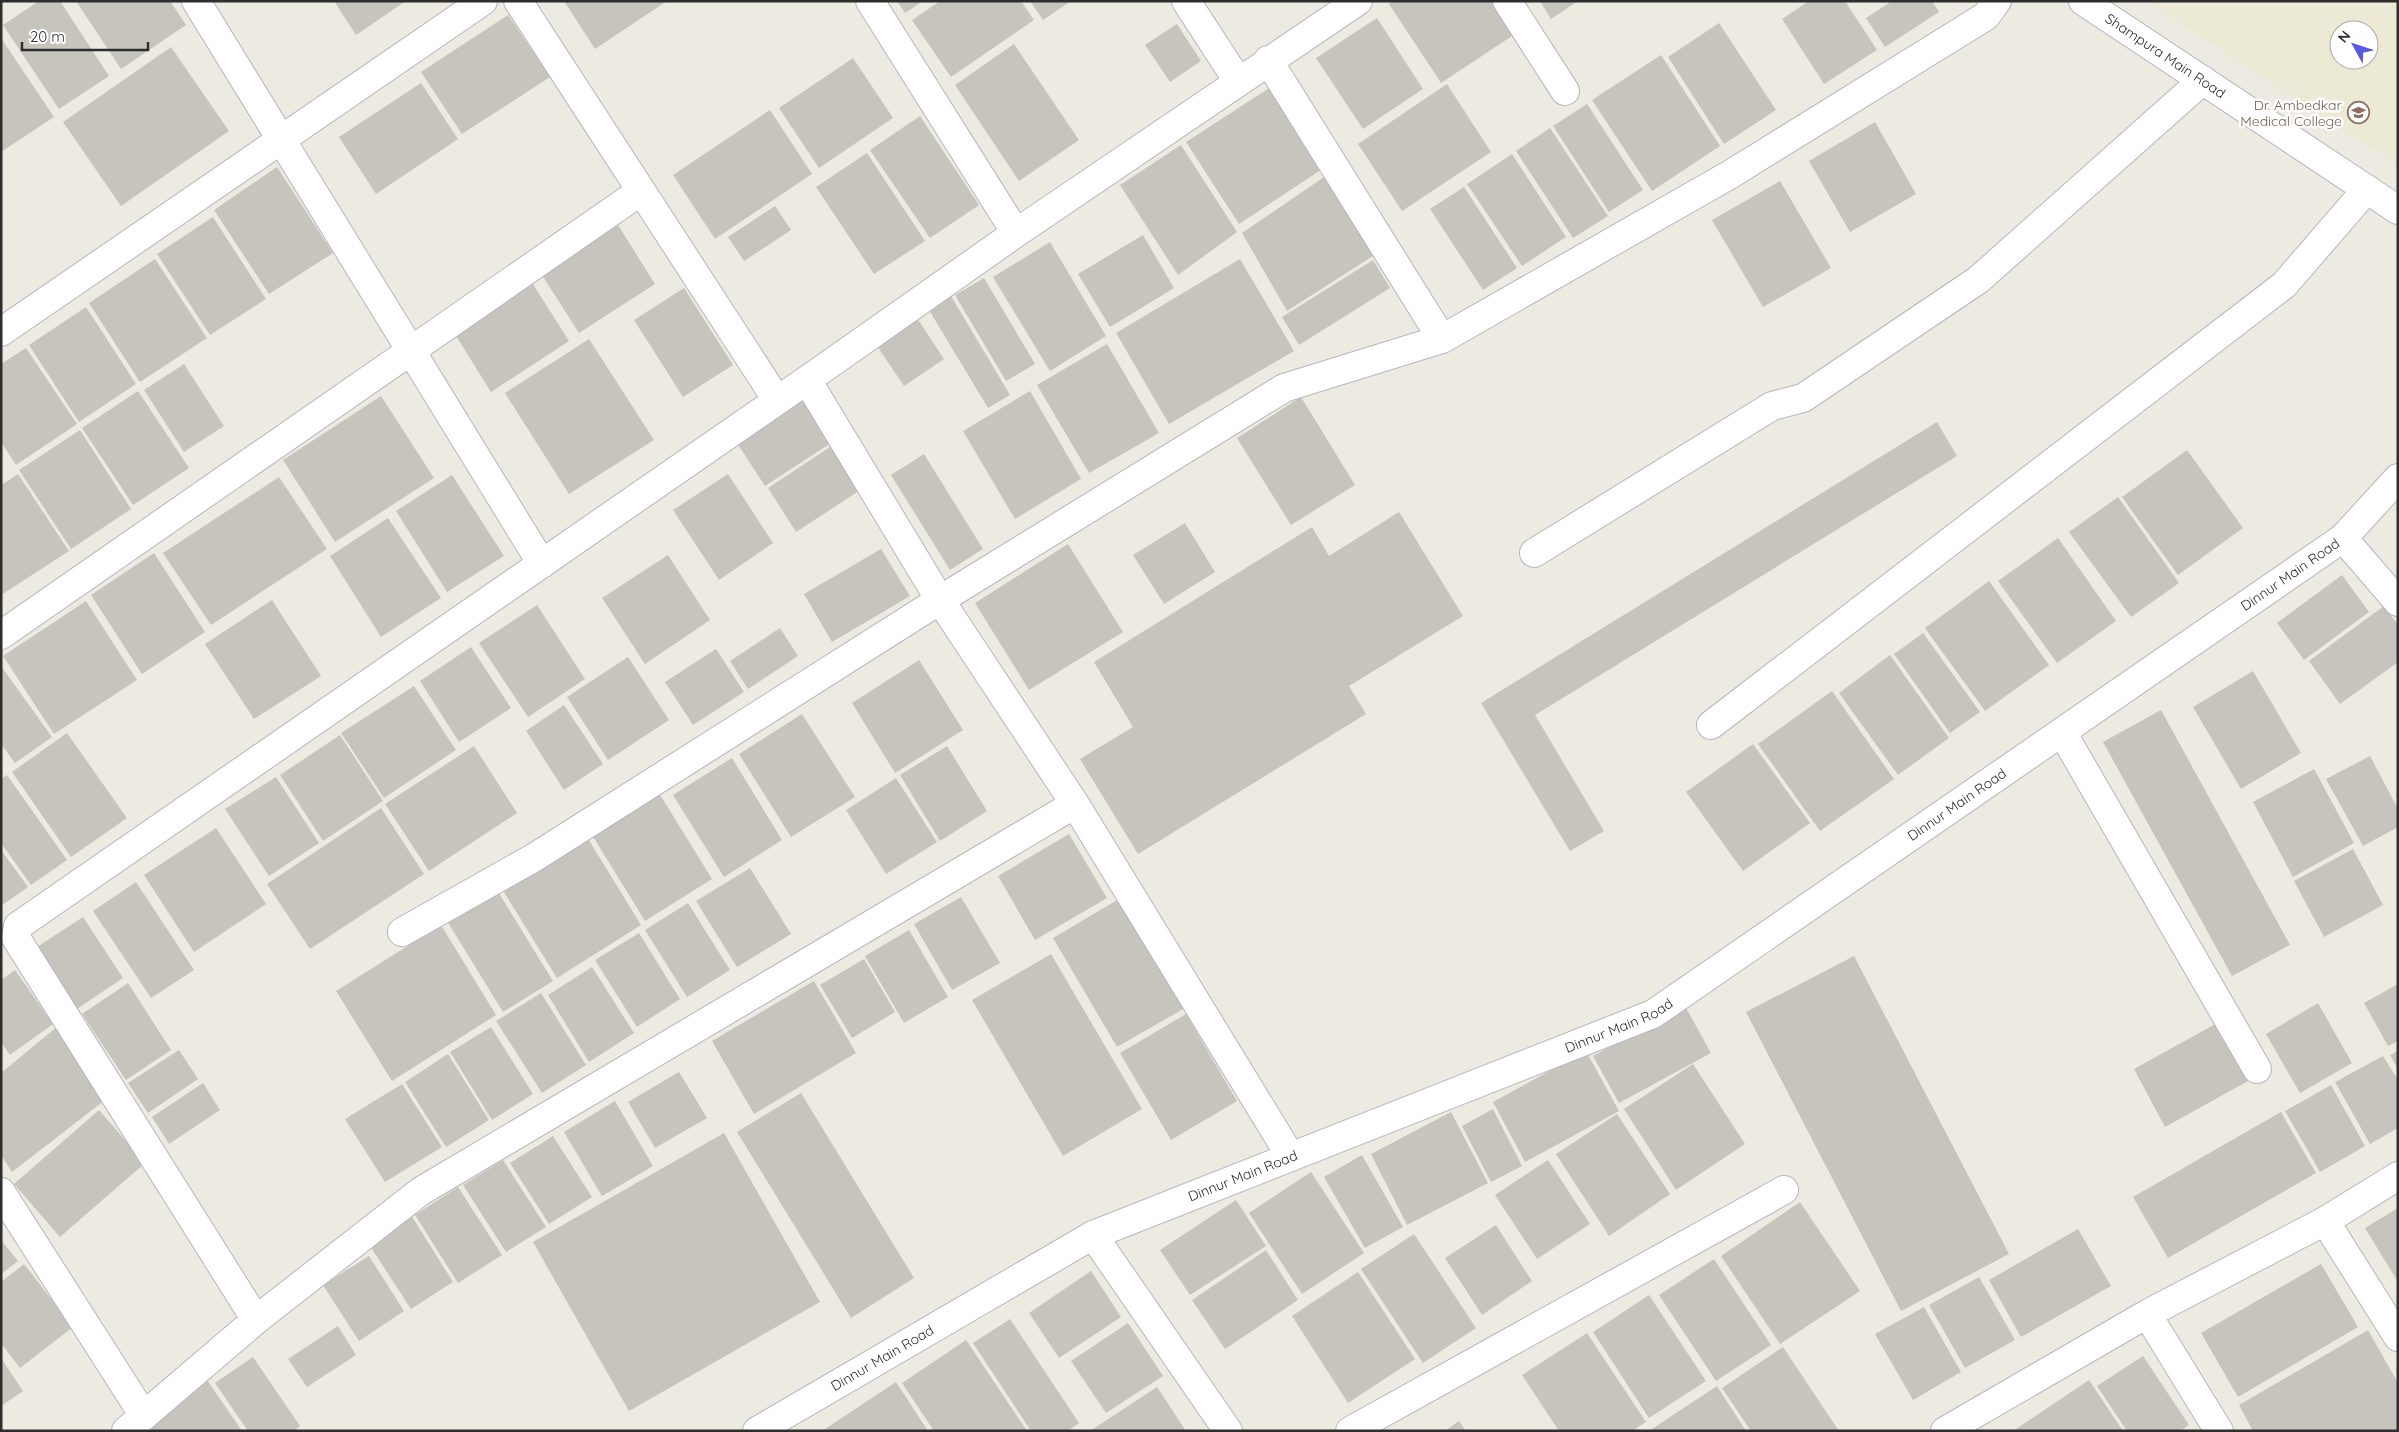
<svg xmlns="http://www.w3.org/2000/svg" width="2399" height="1432" viewBox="0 0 2399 1432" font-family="Quicksand,sans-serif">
<rect width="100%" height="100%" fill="#edeae2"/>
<path fill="#ece9d4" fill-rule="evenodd" d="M2147,1H2398V165ZM2339,30H2369V60H2339Z"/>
<path fill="#c6c4bd" d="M39,1H60L109,76L59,109L3,25Z
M76,1H170L186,25L121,69Z
M334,1H406L356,35Z
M564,1H667L595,49Z
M897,1H923L905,13Z
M940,1H1021L1034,20L951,77L912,20Z
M1030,1H1071L1043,20Z
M1393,1H1502L1521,30L1441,83L1389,4Z
M1540,1H1578L1551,19Z
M1809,1H1845L1877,50L1824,84L1782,19Z
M1892,1H1932L1939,12L1885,47L1866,18Z
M508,15L550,77L462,134L421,72Z
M1377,18L1423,89L1363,129L1316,58Z
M1719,23L1776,110L1724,144L1668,57Z
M1177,24L1201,61L1170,82L1145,45Z
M1,38L54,117L1,152Z
M1014,44L1079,140L1019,181L955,85Z
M171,47L229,131L121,206L63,122Z
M1661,55L1720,146L1652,191L1592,100Z
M853,58L893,118L819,168L779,108Z
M421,83L458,139L376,194L339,137Z
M1447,84L1491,152L1402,211L1358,144Z
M1274,85L1327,166L1239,224L1186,142Z
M1587,104L1643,190L1609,212L1553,126Z
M770,110L812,174L715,239L673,175Z
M920,116L979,205L930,238L870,150Z
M1875,122L1916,194L1850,232L1809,161Z
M1550,128L1608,216L1573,238L1516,151Z
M1181,145L1237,232L1178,275L1120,185Z
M867,153L925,241L874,274L816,187Z
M1512,154L1566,237L1522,266L1467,184Z
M277,167L333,253L269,294L214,210Z
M1327,175L1376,254L1287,311L1242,233Z
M1780,181L1831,268L1763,307L1712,220Z
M1464,187L1517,268L1483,290L1430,209Z
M775,206L791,230L744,261L728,237Z
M213,217L266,299L210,335L157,254Z
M618,225L655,284L579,333L542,275Z
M1143,235L1174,288L1110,327L1078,274Z
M1050,242L1106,336L1050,371L993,277Z
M155,259L207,338L140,382L89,303Z
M1240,259L1294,351L1169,424L1116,333Z
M1373,260L1390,288L1299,345L1282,317Z
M984,278L1035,364L1006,381L955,295Z
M531,281L569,341L491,392L453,331Z
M684,288L733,365L683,397L634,320Z
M951,296L1010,395L988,408L929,310Z
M86,307L136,384L79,422L29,345Z
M917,318L944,359L904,386L877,346Z
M589,339L654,440L569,494L505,393Z
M1107,344L1159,433L1089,473L1037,385Z
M26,348L77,424L16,465L1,442V364Z
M184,364L224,426L184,452L144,390Z
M138,391L189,468L133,505L82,428Z
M1030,391L1081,479L1015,519L963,431Z
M381,396L434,478L335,542L283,460Z
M1301,397L1355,485L1291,525L1237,438Z
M803,399L831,443L765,486L737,443Z
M1937,422L1957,456L1535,715L1604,831L1570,851L1481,703Z
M80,430L131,509L71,549L19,470Z
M836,443L865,487L796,532L768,488Z
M2187,450L2243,528L2178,575L2122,497Z
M924,454L983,549L950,570L891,475Z
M18,474L69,551L1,595V485Z
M728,474L773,543L719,580L673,510Z
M452,475L504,556L447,592L396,511Z
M279,477L327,549L211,625L163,553Z
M2118,497L2179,583L2131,617L2069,532Z
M1399,512L1463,616L1349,686L1366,714L1138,854L1080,759L1133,727L1094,662L1312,527L1329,556Z
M388,518L441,598L381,637L330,556Z
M1185,523L1215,572L1164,604L1133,555Z
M2058,538L2116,621L2057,663L1998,581Z
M1068,544L1123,632L1029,690L975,603Z
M881,549L910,596L832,642L804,594Z
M154,553L205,632L142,674L91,595Z
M668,555L710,620L645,664L602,598Z
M2342,575L2369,612L2304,660L2277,623Z
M1989,581L2049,665L1985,711L1925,628Z
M272,600L321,676L254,719L205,644Z
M86,601L137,680L54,734L3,656Z
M537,605L585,679L528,717L479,643Z
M2384,606L2398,625V662L2340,704L2309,661Z
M780,628L798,656L748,689L730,661Z
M1923,633L1980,712L1950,733L1894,654Z
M471,647L511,708L459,742L420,681Z
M716,649L744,692L693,725L665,682Z
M1890,655L1949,738L1898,775L1839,693Z
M628,657L669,720L608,760L567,697Z
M919,660L963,730L895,773L852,703Z
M1,666L52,737L15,763L1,744Z
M2253,671L2301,753L2241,789L2193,707Z
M414,686L456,750L384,798L341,733Z
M1832,691L1894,779L1820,831L1758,744Z
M564,705L603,764L564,790L526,731Z
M2161,710L2290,945L2232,976L2103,742Z
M802,714L855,797L791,837L739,754Z
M67,733L127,818L71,857L12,772Z
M340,735L383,801L323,841L280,775Z
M1753,744L1810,823L1743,871L1686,792Z
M474,746L517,813L429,871L385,804Z
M947,746L987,811L940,841L900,775Z
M2370,756L2398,809V827L2363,846L2326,779Z
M732,758L782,840L724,877L673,795Z
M2314,769L2354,843L2293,877L2253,802Z
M7,775L67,860L31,885L1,843V779Z
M276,777L319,843L269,876L225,809Z
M896,778L937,842L886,874L846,810Z
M659,793L712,879L645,921L592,835Z
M381,808L424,874L310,949L267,884Z
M216,828L266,904L194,952L144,875Z
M1069,834L1107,898L1035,940L998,876Z
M587,837L641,925L557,978L502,889Z
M2353,849L2383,905L2324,937L2294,881Z
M1,850L28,887L1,906Z
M750,868L791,934L737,967L696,901Z
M136,882L194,970L151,998L93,911Z
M497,890L553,981L503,1012L447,921Z
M961,897L1000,963L952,990L914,924Z
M1119,899L1183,1009L1117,1047L1053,938Z
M688,903L730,970L687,997L645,930Z
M83,917L123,978L77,1009L37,947Z
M441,925L496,1015L392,1081L336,991Z
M909,930L948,997L904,1023L865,956Z
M639,933L680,999L637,1027L595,960Z
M1051,954L1142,1109L1063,1156L972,1000Z
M1854,956L2009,1254L1901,1311L1746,1012Z
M864,959L895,1012L852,1038L820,985Z
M592,967L634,1033L589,1062L548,995Z
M15,970L53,1024L10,1055L1,1042V980Z
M814,981L856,1053L754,1114L712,1041Z
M128,983L171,1050L126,1080L82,1014Z
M2398,984V1041L2388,1046L2364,1003Z
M541,993L586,1065L542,1093L496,1021Z
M2318,1003L2352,1063L2300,1093L2266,1034Z
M1685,1006L1711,1053L1619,1103L1593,1056Z
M1186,1014L1237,1101L1171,1140L1120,1053Z
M2219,1022L2250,1080L2165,1127L2134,1069Z
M58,1026L105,1100L12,1172L1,1155V1073Z
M491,1027L533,1094L492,1120L450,1052Z
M179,1050L198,1079L148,1113L128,1083Z
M1586,1051L1619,1111L1525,1162L1493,1102Z
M2398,1051V1069L2390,1055Z
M448,1054L489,1120L446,1147L405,1082Z
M2383,1056L2398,1080V1128L2370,1144L2335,1082Z
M1693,1064L1745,1144L1676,1190L1624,1109Z
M679,1072L707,1118L655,1148L628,1102Z
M203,1083L220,1110L169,1144L152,1117Z
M402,1084L442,1147L385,1182L345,1119Z
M2331,1085L2365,1146L2320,1172L2285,1111Z
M801,1093L914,1278L851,1318L737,1132Z
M615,1101L653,1166L602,1196L564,1132Z
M1493,1109L1522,1166L1491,1182L1462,1126Z
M99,1110L145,1163L60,1237L14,1184Z
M1451,1112L1488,1183L1407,1225L1371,1154Z
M2281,1112L2316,1173L2168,1258L2133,1197Z
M1617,1114L1670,1194L1609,1236L1556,1154Z
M724,1133L820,1302L629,1411L533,1242Z
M553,1136L592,1197L549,1224L510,1163Z
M1362,1155L1403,1227L1365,1248L1324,1177Z
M503,1160L546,1227L506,1252L463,1185Z
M1548,1160L1590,1224L1537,1259L1495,1195Z
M1311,1172L1364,1253L1302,1294L1249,1213Z
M458,1187L502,1255L458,1283L415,1215Z
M1236,1200L1266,1246L1190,1295L1160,1250Z
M1800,1202L1860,1291L1780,1344L1721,1256Z
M2398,1208V1282L2365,1228Z
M411,1215L453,1282L411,1309L368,1243Z
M1496,1225L1532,1281L1482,1315L1445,1258Z
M2078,1229L2111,1286L2021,1337L1989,1280Z
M1414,1234L1476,1328L1423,1363L1361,1269Z
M1,1240L18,1261L1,1274Z
M1266,1250L1298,1300L1225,1349L1192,1300Z
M369,1256L404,1311L359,1341L323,1285Z
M1714,1259L1771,1345L1716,1381L1659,1295Z
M24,1264L73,1327L20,1368L1,1343V1282Z
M2321,1264L2358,1327L2238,1397L2201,1333Z
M1091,1271L1121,1317L1059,1358L1029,1313Z
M1358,1272L1415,1359L1348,1403L1292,1316Z
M1979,1277L2015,1340L1965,1368L1929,1305Z
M1649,1295L1706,1381L1649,1418L1593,1332Z
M1924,1307L1961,1372L1913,1400L1875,1334Z
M1010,1319L1079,1423L1068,1431H1031L973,1343Z
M1128,1323L1163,1376L1106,1413L1071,1361Z
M338,1326L356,1355L307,1387L288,1359Z
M2368,1330L2398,1383V1431H2253L2239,1405Z
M1587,1333L1646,1422L1632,1431H1559L1522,1375Z
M966,1340L1027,1431H934L902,1383Z
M1783,1347L1839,1431H1751L1722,1388Z
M2143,1356L2189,1425L2180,1431H2127L2097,1386Z
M253,1357L300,1426L294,1431H248L215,1383Z
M1,1358L23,1391L1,1406Z
M207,1380L242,1431H153L147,1422Z
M2089,1380L2123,1431H2013Z
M896,1382L928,1431H822Z
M1717,1386L1746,1431H1649Z
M1157,1387L1186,1431H1090Z
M1459,1421L1466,1431H1445Z"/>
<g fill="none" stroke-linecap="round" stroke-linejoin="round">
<defs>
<path id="minor" d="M196,1L542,564
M518,1L777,400
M870,1L1016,233
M1186,1L1238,81
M1507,1L1565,91
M1268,60L1442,339
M1,332L483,1
M807,380L940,600L1075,804L1291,1157
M2343,538L2398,602
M1534,553L1772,406L1803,398L1978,280L2203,80
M1,635L641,191
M1711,725L2284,285L2367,189
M2062,732L2257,1069
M402,932L535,857L940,600L1284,388L1442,339L1731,174L1986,16L1997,1
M1,1192L144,1416
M2325,1221L2398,1337
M1093,1235L1228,1431
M2147,1314L2219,1431
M256,1320L16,938L18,926L807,380L1016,233L1358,1
M126,1431L256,1320L421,1191L1075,804
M1350,1431L1784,1190
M1945,1431L2147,1314L2325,1221L2398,1176"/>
<g id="tertiary">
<path id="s1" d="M2083,1L2398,210"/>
<path id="s2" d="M757,1431L1093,1235L1653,1014L2343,538L2398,478"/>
</g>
</defs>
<use href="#minor" stroke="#b5b6c0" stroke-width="30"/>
<use href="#tertiary" stroke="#b5b6c0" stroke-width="30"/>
<use href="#minor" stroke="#fff" stroke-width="28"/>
<use href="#tertiary" stroke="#fff" stroke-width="28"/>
</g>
<defs>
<symbol id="university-ring" viewBox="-11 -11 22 22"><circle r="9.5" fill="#fff" stroke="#8d6e63" stroke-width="1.5"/><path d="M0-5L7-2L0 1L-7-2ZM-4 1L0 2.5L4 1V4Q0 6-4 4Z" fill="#8d6e63"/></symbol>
</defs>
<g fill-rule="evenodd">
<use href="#university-ring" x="2346" y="100" width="25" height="25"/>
</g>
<g text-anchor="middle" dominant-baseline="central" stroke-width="5" stroke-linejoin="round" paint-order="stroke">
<g font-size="14" fill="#2e2e2e" stroke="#fff">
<text stroke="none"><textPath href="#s1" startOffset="99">Shampura Main Road</textPath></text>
<text stroke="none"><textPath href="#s2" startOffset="1765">Dinnur Main Road</textPath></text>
<text stroke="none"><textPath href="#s2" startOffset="1360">Dinnur Main Road</textPath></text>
<text stroke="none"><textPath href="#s2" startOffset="955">Dinnur Main Road</textPath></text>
<text stroke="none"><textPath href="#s2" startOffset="550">Dinnur Main Road</textPath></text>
<text stroke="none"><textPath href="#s2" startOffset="145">Dinnur Main Road</textPath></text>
</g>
<g font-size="14" fill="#785e54" stroke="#fff" text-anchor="end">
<text x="2342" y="105">Dr. Ambedkar<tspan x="2342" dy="16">Medical College</tspan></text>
</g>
</g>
<rect width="2399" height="1432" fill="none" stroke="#2e2e2e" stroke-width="5"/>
<g transform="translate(2354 45) rotate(310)"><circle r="24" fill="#ffffff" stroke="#ababab"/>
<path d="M0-4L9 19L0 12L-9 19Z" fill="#5658e6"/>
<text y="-8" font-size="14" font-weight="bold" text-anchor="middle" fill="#2e2e2e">N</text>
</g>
<path d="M22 42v8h126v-8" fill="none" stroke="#2e2e2e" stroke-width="2.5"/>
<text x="30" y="42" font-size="15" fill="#2e2e2e" stroke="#ffffff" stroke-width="4" paint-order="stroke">20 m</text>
</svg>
